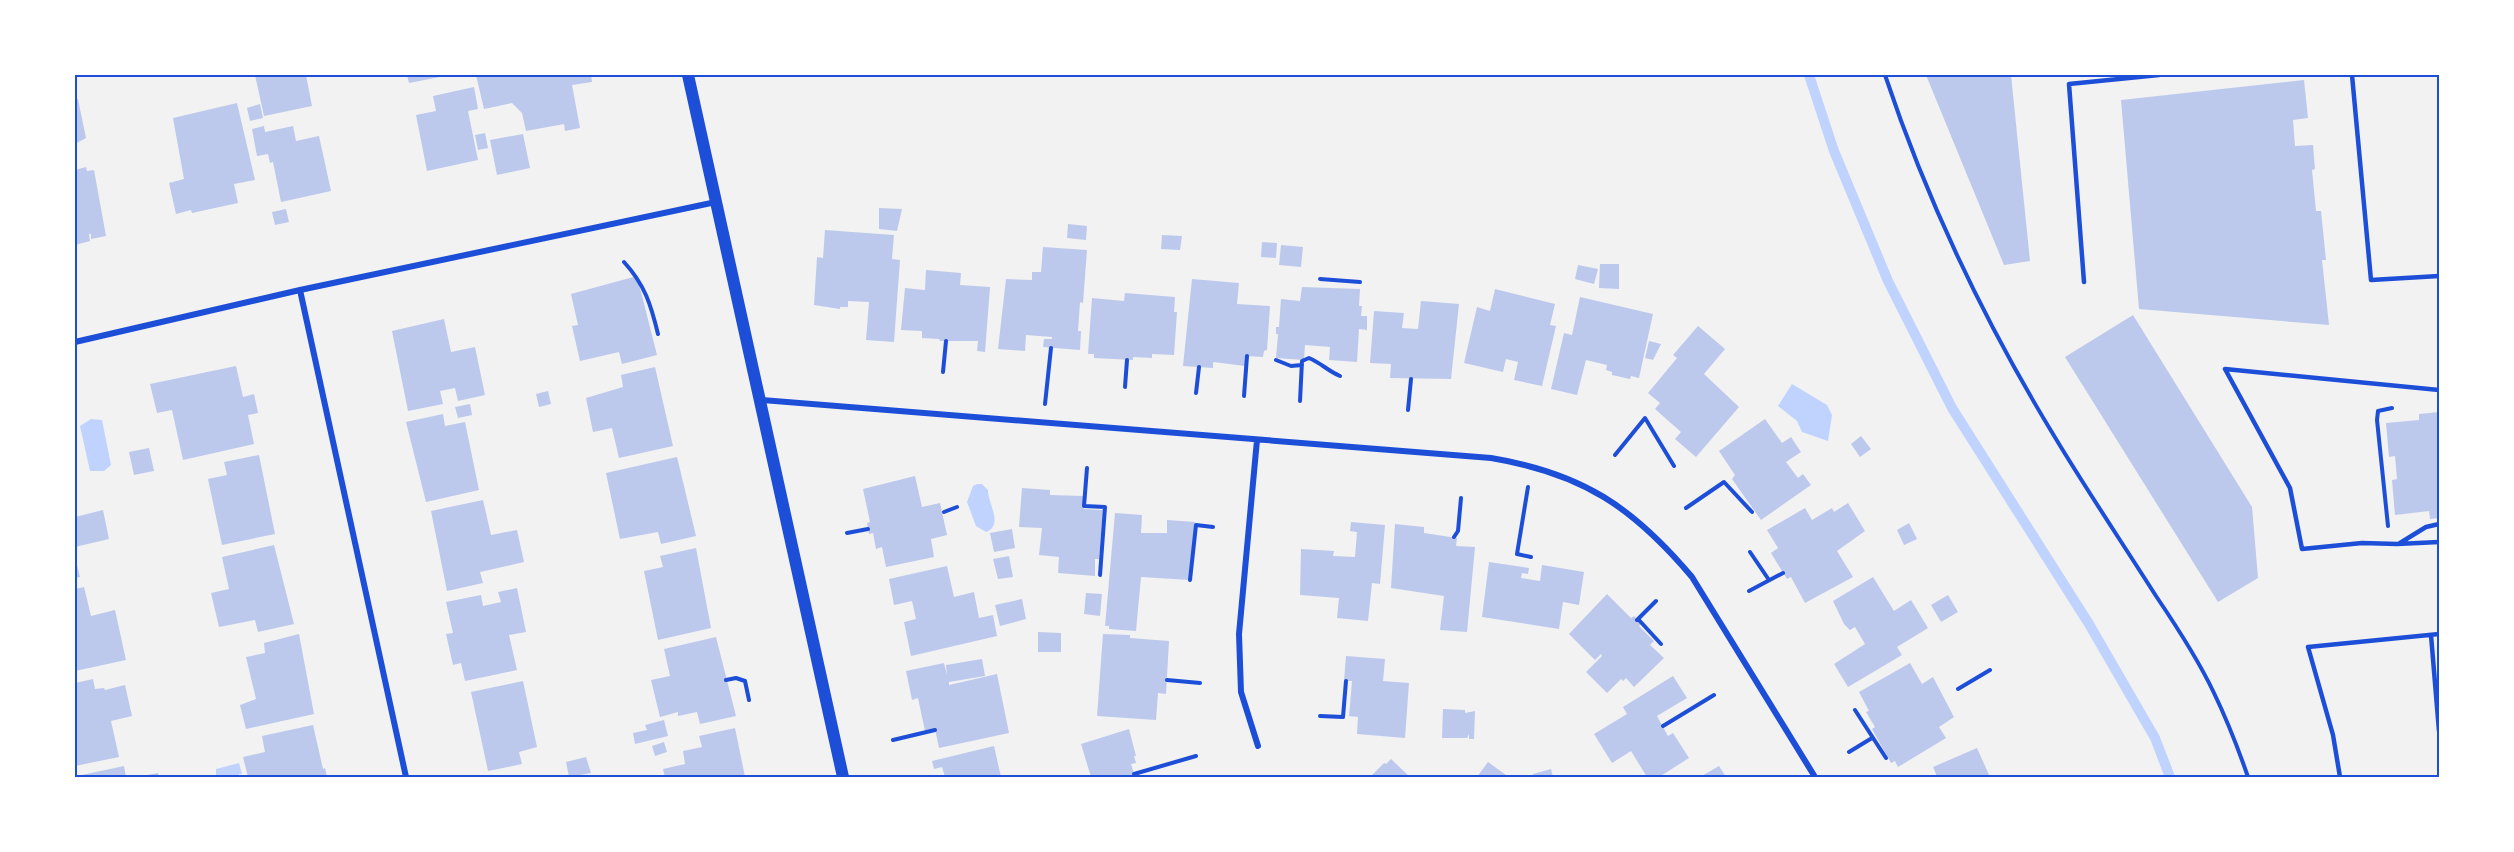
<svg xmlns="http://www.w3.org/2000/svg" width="2514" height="852" viewBox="0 0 2514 852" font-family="'Public Sans',sans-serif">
<rect width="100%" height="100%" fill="#f2f2f2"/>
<path fill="#bfd3fe" d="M1792,384L1827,405L1832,415L1828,441L1802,432L1797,421L1778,406Z
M91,419L102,420L111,465L104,471H90L80,426Z
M977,484H982L988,490C988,504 1004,525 986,532L976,526L967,502L973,486Z
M239,763L242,774H239V777H216V769Z"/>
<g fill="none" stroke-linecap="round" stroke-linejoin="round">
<path stroke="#bfd3fe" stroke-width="10" d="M1809,75L1834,151L1888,281L1952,408L2089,624L2155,738L2170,777"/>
</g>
<path fill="#bdc9ec" d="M255,75H306L312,106L264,116Z
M407,75H444L445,76L409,83Z
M476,75H591L592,82L572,85L580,128L565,131L564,124L526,131L522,113L512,103L484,109Z
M1926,75H2011L2030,261L2004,265Z
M2304,80L2308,118L2293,120L2295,146L2313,145L2315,169L2312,170L2316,211H2321L2326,260H2322L2329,325L2139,309L2121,100Z
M474,87L478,109L468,111L478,160L427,171L416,115L436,111L433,96Z
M78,99L86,138L75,144V100Z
M237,103L255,180L234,184L238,203L192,213L191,210L176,214L169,183L184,179L173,118Z
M260,104L263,118L250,121L247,108Z
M264,126L265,132L293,126L296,141L319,136L331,191L281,202L273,162L270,163L268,154L257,156L252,129Z
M485,133L488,148L478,150L475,135Z
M523,134L530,168L497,175L490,140Z
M86,167L87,171L94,170L106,236L91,239V234H89L90,241L75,245V170Z
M879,208L902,209L897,231L879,229Z
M286,209L289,222L275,225L272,212Z
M1068,224L1087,226L1086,240L1067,238Z
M825,230L894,235L892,259L900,260L894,342L866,340L869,302L848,301V307H840V309L814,305L817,257L823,258Z
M1162,235L1182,236L1180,250L1161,249Z
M1262,242L1277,243L1276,258L1261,257Z
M1281,245L1303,247L1301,267L1279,265Z
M1043,247L1087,250L1083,303L1080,302L1078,331H1081L1080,350L1043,347L1044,339H1052V337L1026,335L1025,351L998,349L1006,279L1032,280V272H1041Z
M1600,264H1619V289L1599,288Z
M1578,265L1598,269L1594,284L1575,279Z
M926,270L961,273L960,285L990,287L985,352L977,351L978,341H940L939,339L922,338V331L901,330L905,288L925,290Z
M637,276L657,355L622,364L619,352L580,361L572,326L578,325L571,294Z
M1192,279L1239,283L1237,304L1270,306L1267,350L1264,351L1263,357L1246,356L1245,366L1213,362V368L1183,366Z
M1302,287L1360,289L1359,306H1362L1361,316H1367V330L1359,329L1357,362L1329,360L1330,347L1305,345L1304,360L1276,358L1278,334H1276V327H1279L1281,299L1300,301Z
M1495,289L1555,304L1550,325L1556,326L1542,386L1514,380L1518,362L1506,359L1503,372L1464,363L1477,307L1490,311Z
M1125,293L1175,297L1174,312H1177L1174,355L1152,354V358L1133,357V360L1094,358V354H1088L1092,298L1124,301Z
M1580,297L1653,314L1639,378L1631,376L1630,379L1612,375V372L1606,370L1607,365L1586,360L1577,395L1551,389L1564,333L1572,335Z
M1421,301L1459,304L1451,379L1390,378L1391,364L1370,363L1374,311L1404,313L1402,328L1418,329Z
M2133,315L2252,507L2258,578L2218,602L2065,357Z
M444,319L451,352L475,347L485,395L458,401L455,388L440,391L443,404L408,411L392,331Z
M1698,326L1725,349L1704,374L1739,407L1696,457L1675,439L1681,432L1655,409L1660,403L1648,393L1677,358L1673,355Z
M1649,341L1661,344L1653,360L1645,358Z
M236,366L243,397L254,394L258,413L248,415L254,444L183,460L172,410L157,413L150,384Z
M655,367L673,446L619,458L612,428L593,432L586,398L623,387L621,375Z
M548,391L551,404L539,407L536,394Z
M470,404L472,415L458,418L455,407Z
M2439,412V518L2430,519L2429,511L2395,515L2392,480L2397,479L2395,456L2389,457L2386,423L2419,420V414Z
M443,414L445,426L465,422L479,490L426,502L406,422Z
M1765,419L1782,443L1791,437L1801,452L1786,462L1798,478L1803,474L1811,485L1761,520L1732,479L1735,475L1719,451Z
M1861,436L1871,449L1860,457L1851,444Z
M149,448L154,471L134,475L129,452Z
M259,455L275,534L222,545L208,479L227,475L224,462Z
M677,457L696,536L661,544L658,532L620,539L606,473Z
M915,476L922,507L940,503L947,535L931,539L934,557L886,567L882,547L876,549L873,533L869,534L867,523L870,522L863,489Z
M1022,488L1050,490V495L1084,496V509L1103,510L1099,559H1095V576L1058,573L1059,557L1039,555L1042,528L1019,527Z
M483,500L491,535L517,530L524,562L480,572L483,583L447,591L431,511Z
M1848,503L1865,531L1837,551L1853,577L1805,603L1791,577L1787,579L1771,553L1778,548L1767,530L1805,508L1812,520L1832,508L1834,512Z
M103,510L109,539L75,547V517Z
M1115,513L1142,515L1141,533H1167V520L1195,522L1190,580L1141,577L1136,631L1109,629V626H1105Z
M1351,522L1385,525L1380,584L1372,583L1368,621L1337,618L1339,598L1300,595L1301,549L1334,551L1333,556L1355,557L1357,532L1350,531Z
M1909,523L1917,539L1904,545L1897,530Z
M1395,524L1424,527V533L1457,538L1456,546L1475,547L1467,632L1440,630L1444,596L1391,588Z
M1012,529L1015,548L994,552L990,533Z
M274,545L294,624L258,632L255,620L219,627L211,593L229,589L222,557Z
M696,548L711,628L658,640L644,571L663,567L660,556Z
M1009,556L1013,577L998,579L993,559Z
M75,557L80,577L75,578Z
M1489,562L1529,568L1528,574L1522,573L1521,578L1540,581L1542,565L1584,572L1579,605L1563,602L1559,629L1482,617Z
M947,566L954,597L974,592L979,618L993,615L997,636L911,656L904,622L916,619L912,601L894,605L889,579Z
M1873,577L1894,611L1911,600L1928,628L1897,647L1902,655L1848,687L1834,664L1865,644L1855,627L1850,630L1844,624L1833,601Z
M84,587L91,616L115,610L126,660L75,671V589Z
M517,588L526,632L509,635L517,670L465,681L461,663L453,665L446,634L453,633L446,602L481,595L483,606L501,602L498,592Z
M1086,593L1102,594L1100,616L1084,614Z
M1607,594L1631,618L1634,616L1641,624L1639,626L1654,641L1650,645L1664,658L1634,687L1626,678L1623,681L1621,679L1607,693L1586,672L1602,656L1601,654L1595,660L1569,634Z
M1948,595L1958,612L1941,622L1931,605Z
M1022,599L1026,619L1000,626L995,605Z
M1038,632L1061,633V652H1038Z
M299,634L314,714L246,729L240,705L256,699L246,657L265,653L264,643Z
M1103,634L1130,635V638L1169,641L1166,694L1158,693L1156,720L1097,716Z
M716,637L736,716L700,724L697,712L678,716V712L660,717L651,680L670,676L664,649Z
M1346,656L1385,659L1383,681L1409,683L1405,738L1357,734L1358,717L1349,716L1352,681H1344Z
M982,659L985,676L949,682V685L997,674L1009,733L939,748L935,729L925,731L918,698L912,700L906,671L944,663L947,675L946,665Z
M1910,663L1922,684L1933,677L1954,717L1939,727L1946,738L1898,767L1895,761L1891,763L1872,729L1875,727L1866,712L1869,711L1859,692Z
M1673,676L1687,698L1657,716L1668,736L1673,733L1689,758L1659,777H1647L1631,751L1612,763L1594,734L1627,714L1623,707Z
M93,679L95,689L104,688L105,690L125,685L132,716L111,721L119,757L75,766V683Z
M523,681L537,747L519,752L522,764L488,771L471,692Z
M1443,709L1465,710V713L1475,711L1474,739H1469V734L1467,738H1442Z
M664,720L668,736L635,744L633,733L647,730L645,725Z
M313,725L323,769L325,768L327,777H248L243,757L265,752L262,736Z
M735,728L745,777H665L663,769L685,764L683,751L702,747L699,736Z
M1129,729L1136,756H1134L1136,763L1131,764L1135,777H1091L1081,744Z
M664,742L667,752L655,756L652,746Z
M994,746L1001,777H945L942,767L934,769L932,761Z
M1977,748L1990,777H1935L1936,774L1933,767Z
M586,757L591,773L569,777L566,762Z
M1391,759L1410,777H1370L1384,763L1386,764Z
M1488,762L1506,775L1505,777H1477Z
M124,766L126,777H77V776Z
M1719,766L1726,777H1700Z
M1551,769L1553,777H1534L1533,774Z
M158,773L159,777H143L142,776Z"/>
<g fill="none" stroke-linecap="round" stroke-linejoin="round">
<path stroke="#1d4ed8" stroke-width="4" d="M1885,75C1927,201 1987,326 2056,439C2088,492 2123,544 2156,596C2177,627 2198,659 2214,693C2227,720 2238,748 2248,777
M624,262C645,285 651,305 658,334
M1320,279L1360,282
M1276,360L1291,366L1302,365
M943,372L946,341
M1125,387L1127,360
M1196,393L1199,367
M1244,396L1247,356
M1300,401L1302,361L1309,358C1321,363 1328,371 1340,376
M1045,404L1051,348
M1408,410L1411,379
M1615,455L1645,418L1674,466
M1087,468L1084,506L1105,507L1100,575
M1528,487L1517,554L1531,557
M1686,508L1724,482L1752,512
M944,512L957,507
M2388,526L2377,420L2378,411L2392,408
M847,533L868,529
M1454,537L1458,531L1461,498
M1750,552L1769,580
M1190,580L1196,525L1213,527
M1749,591L1783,573
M1638,619L1661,644
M1637,620L1656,601
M726,680L736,678L745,681L749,700
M1167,680L1200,683
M1958,689L1990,670
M1855,710L1886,758
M1320,716L1343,717L1346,681
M1663,726L1714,695
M893,740L935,730
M1849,752L1872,738
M1134,774L1196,756"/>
<path stroke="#1d4ed8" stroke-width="4.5" d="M2352,75L2371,280L2439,276
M2084,282L2069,84L2159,75
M2225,369L2290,488L2302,549L2362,543L2397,544L2439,542
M2225,369L2439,390
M2400,543L2426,527L2439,524
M2431,635L2439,731
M2340,777L2333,735L2308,647L2439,634"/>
<path stroke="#1d4ed8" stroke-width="6" d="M300,290L406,777
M75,342L300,290L716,202
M761,400L1491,458C1582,473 1633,507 1692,577L1815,777
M1257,440L1239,634L1241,692L1258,746"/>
<path stroke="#1d4ed8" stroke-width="12" d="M688,75L843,777"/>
</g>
<rect width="2514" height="852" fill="none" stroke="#ffffff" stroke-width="153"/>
<rect x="76" y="76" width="2362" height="700" fill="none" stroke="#1d4ed8" stroke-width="2"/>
</svg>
